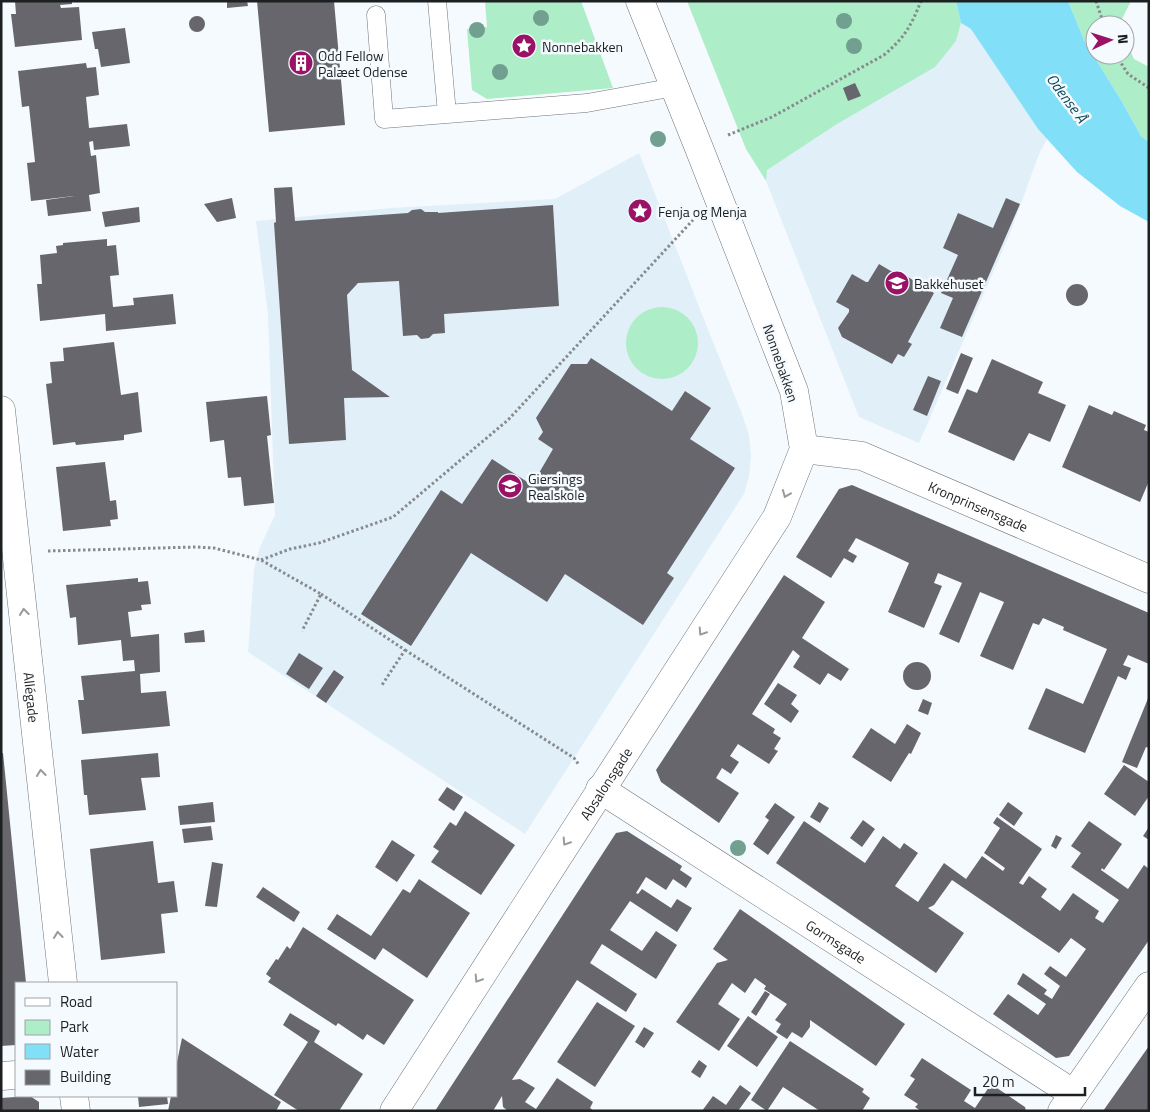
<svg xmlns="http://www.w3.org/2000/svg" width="1150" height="1112" viewBox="0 0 1150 1112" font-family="'Titillium Web',sans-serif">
<rect width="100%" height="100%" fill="#f5faff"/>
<path fill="#e1eff9" d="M961,23L971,29L1038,129L1047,139L1039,154L1011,231L919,443L859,417L766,181V170L837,124L956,41Z
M639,153L705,322L742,414L749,435L751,455L749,477L744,494L525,834L248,652L254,569L260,547L275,515L268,314L256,221L391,208L555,199Z"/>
<path fill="#adedc7" d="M485,1H581L613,88L487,99L472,90L467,29L487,27Z
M687,1H956L961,23L956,41L935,67L837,124L767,170L766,181L746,149Z
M1068,1H1131L1119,25H1095V55H1125V39L1134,59L1149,67V142L1141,136L1121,100L1085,42Z
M626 343a36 36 0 1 1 72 0a36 36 0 1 1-72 0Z"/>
<path fill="#81e0f8" d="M956,1H1068L1085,42L1121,100L1141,136L1149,142V222L1120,206L1077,172L1038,129L971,29L961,23Z"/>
<path fill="#68666d" d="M15,1H72V4L60,5L61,8L79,7L82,40L15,47L11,14H16Z
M227,1H247L248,6L227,8Z
M257,1H334L345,125L269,132Z
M189 24a8 8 0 1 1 16 0a8 8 0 1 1-16 0Z
M125,28L130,63L101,67L98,49H95L92,32Z
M86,63L87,68L96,67L99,95L86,97L89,128L127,124L130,146L94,150L93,141L89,142L91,156L96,155L100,193L89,195L91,211L48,216L46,200L74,196L31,201L27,163L35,162L29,106L22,107L18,71Z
M855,83L861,96L848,101L843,88Z
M292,187L295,221L408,213L412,210L421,209L425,212H438V213L553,205L559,306L444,314L445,333L433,334L429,338L421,339L417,335L403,336L399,281L358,283L347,295L352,370L390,397L344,398L346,440L289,444L274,223L276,222L274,188Z
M232,198L236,218L217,222L204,204Z
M1006,198L1020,204L962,337L940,328L953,298L941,293L958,255L943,248L958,213L993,228Z
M139,207L140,222L105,227L102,212Z
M107,239V246L116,245L119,275L110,276L113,307L134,305L133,298L173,294L176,324L106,331L105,314L40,321L37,284H42L40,255L57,253L56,246L63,245V243Z
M879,264L901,277L903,274L934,293L908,342L912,344L904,357L898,354L892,364L842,337L838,328L849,312V309L836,302L852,274L866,282H868Z
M1066 295a11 11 0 1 1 22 0a11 11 0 1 1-22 0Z
M114,342L121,395L138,392L142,432L124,435V440L76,445L75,442L53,445L46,384L52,383L50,362L64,361L63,348Z
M961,353L973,358L958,394L946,389Z
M591,358L672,411L685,391L711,408L690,439L735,468L667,573L674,578L643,625L565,574L547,602L471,553L411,646L361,614L441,490L462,504L492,459L532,485L553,449L538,439L543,432L536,418L571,364H587Z
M992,359L1043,382L1038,393L1066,405L1050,442L1029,433L1014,461L948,432L967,389L977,393Z
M928,376L941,381L927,416L913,410Z
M267,396L271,435L267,436L274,503L244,506L241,477L228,478L224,440L210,442L206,402Z
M1089,405L1112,415L1114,411L1146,425L1144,430L1149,432V481L1140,502L1062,467Z
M105,462L110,501L116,500L118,519L110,520L111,526L63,531L56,467Z
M852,485L1149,613V664L1128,655L1123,665L1131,668L1126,680L1118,676L1085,753L1028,729L1046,688L1083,704L1107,649L1063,630L1064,627L1043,618L1039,625L1033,623L1013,670L980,656L1004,602L980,592L959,643L939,634L962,583L938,573L934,583L942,586L924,628L888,612L909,563L856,538L848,551L857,556L853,563L844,558L831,578L796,557L839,489Z
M784,575L825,602L802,638L849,669L841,681L828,673L820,685L793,667L800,656L793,650L752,714L775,729L773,733L781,738L774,749L778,751L769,764L738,744L730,756L739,762L731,774L722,768L716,778L739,793L719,823L661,782L656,770Z
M138,578V582L148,581L151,604L141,605L142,610L128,612L131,637L159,634L160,672L140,674L141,693L166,691L170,726L82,734L78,700H84L81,676L135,671L134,660L123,661L121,640L78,645L76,617L70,618L66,585Z
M204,630L205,642L185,643L184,633Z
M299,653L323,668L309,689L286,674Z
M903 676a14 14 0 1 1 28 0a14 14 0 1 1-28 0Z
M334,670L344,677L326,703L316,696Z
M778,683L797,695L791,704L799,711L791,723L764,704Z
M1149,696V748L1146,747L1137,768L1122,762Z
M923,699L932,703L928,715L918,711Z
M907,724L921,733L911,754L909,753L891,782L852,757L871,728L895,744Z
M1,753H3L26,983H16V1045L1,1046Z
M158,753L160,777L141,778L146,810L89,815L87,795H84L81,760Z
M1124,765L1149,782V796L1135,816L1104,794Z
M447,787L463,797L454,811L438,800Z
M213,802L215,822L180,825L178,806Z
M819,802L829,808L820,823L810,817Z
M1008,802L1023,813L1014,826L999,815Z
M775,803L795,817L768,855L753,844L769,820L765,817Z
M465,811L515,845L481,895L431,862L439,851L433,847L450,822L456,826Z
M997,817L1042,849L1019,883L1023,885L1029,876L1047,889L1041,897L1060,911L1073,893L1099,911L1095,918L1103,923L1119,900L1071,867L1081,853L1071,846L1089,821L1122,844L1104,870L1102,868L1101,870L1128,889L1144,865L1149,869V940L1069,1056L1056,1058L993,1014L1008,994L1038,1015L1046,1004L1017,984L1023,973L1047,990L1044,994L1052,999L1060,986L1044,974L1050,966L1066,977L1086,949L1071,938L1059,953L952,880L934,905L928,908L964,933L936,973L776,863L804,821L865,863L883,836L900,849L904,843L918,853L895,886L918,902L944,863L966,879L982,856L1003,871L1005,868L984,853L1000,828L993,823Z
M863,820L875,829L862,847L850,838Z
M211,826L213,840L184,843L182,829Z
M1149,827V840L1143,836Z
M627,831L682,866L680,870L692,878L686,888L673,879L666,890L646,877L636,893L638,894L642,889L671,908L677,899L692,908L677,932L630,901L610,930L642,951L656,931L677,945L656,979L602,944L590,963L637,994L626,1012L577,980L512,1080L520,1079L535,1088L525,1102L536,1109L557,1078L593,1102L590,1108L594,1111H508L503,1107L502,1096L493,1111H435L616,833Z
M1056,835L1062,838L1056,849L1051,846Z
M392,840L415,855L397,882L375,867Z
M153,841L158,883L174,881L178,912L161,914L165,953L101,960L90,849Z
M212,862L223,864L217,907L205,906Z
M419,879L470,913L427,978L383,948L375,960L327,929L337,914L371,936L403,889L410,893Z
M263,887L300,912L294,922L256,897Z
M740,909L905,1024L876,1066L810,1020V1027L802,1038L792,1032L787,1039L776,1032L781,1024L775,1020L787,1004L764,989L766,986L755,978L745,993L732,983L718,1004L740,1019L719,1051L676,1022L717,963L728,960L713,949Z
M303,927L414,1000L384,1045L367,1034L363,1040L338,1023L336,1026L268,982L271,978L266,974L276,959L278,960L287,946L290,949Z
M765,991L770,994L756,1016L751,1012Z
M597,1002L635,1026L595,1087L557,1062Z
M290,1013L320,1031L314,1042L363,1074L339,1111H299L274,1095L308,1042L283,1025Z
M748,1016L778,1037L757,1067L727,1046Z
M644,1027L654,1033L644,1048L635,1042Z
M182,1038L281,1102L276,1111H168L171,1096H176V1067Z
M790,1041L864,1089L862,1092L870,1098L862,1111H820L783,1087L767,1111L751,1100Z
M1149,1046V1111H1103Z
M922,1058L971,1090L964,1101L975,1108L991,1084L1025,1107L1026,1111H921L915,1107L918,1104L904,1095L915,1079L910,1076Z
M699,1060L707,1066L700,1078L691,1072Z
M740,1085L751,1093L738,1111H702L713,1096L726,1105Z
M30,1096L39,1102V1111H1V1098Z
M138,1096H167L168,1104L139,1107Z"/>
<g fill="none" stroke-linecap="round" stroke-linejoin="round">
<defs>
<path id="service" d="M437,1L447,114L587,103L675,87
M376,15L384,119L447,114"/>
<g id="minor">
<path id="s1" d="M804,449L862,456L1149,579"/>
<path id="s2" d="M600,789L1074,1094"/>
<path d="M1,1076L16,1075"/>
<path d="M1062,1111L1149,986"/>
</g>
<g id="secondary">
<path id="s3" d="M1,410L63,983"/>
<path d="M74,1096L76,1111"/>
<path id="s4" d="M394,1111L777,517L804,449L794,391L699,148L640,1"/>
</g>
</defs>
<use href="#service" stroke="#6e7479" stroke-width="19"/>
<use href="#minor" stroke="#6e7479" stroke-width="29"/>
<use href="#secondary" stroke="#6e7479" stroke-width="29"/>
<path stroke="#878b8e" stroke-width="3" stroke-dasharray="2.5 2.5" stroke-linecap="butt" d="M1096,1L1104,25
M1116,55L1128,74L1149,88
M728,135L772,117L884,55C905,37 911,26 921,1
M48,551L196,547L214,548L261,560L321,594L302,631
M261,560L290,549L319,543L393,517L508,420L693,220
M321,594L405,650L382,685
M405,650L574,758L579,765"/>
<use href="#service" stroke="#fff" stroke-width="18"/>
<use href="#minor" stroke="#fff" stroke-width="28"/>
<use href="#secondary" stroke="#fff" stroke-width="28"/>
</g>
<g fill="#72a090">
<circle cx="541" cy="18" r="8"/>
<circle cx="844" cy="21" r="8"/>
<circle cx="477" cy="30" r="8"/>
<circle cx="854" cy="46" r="8"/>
<circle cx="500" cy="72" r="8"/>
<circle cx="658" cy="139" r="8"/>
<circle cx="738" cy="848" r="8"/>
</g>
<defs><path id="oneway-chevron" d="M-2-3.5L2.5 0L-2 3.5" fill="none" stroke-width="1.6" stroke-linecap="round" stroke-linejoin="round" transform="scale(1.25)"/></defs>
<g stroke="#999b9b">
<use href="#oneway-chevron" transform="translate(786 494) rotate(112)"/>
<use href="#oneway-chevron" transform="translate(24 612) rotate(-96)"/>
<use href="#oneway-chevron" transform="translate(702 632) rotate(123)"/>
<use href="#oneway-chevron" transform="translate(41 773) rotate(-96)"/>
<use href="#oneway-chevron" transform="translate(566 842) rotate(123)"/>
<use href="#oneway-chevron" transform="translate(58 935) rotate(-96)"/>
<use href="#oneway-chevron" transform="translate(478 979) rotate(123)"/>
</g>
<defs>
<symbol id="sight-disc" viewBox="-11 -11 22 22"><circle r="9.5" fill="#991266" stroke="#f5faff"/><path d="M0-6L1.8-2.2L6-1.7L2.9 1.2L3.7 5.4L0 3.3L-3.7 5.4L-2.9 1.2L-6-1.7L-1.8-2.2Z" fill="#fff"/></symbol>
<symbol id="building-disc" viewBox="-11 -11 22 22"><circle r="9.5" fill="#991266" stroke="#f5faff"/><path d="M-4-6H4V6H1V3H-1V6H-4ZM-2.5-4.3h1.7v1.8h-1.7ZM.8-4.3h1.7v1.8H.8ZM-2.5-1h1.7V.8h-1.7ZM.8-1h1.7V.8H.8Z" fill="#fff"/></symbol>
<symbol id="school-disc" viewBox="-11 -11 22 22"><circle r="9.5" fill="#991266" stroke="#f5faff"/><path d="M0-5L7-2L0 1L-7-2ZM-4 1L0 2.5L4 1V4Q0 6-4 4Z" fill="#fff"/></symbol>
</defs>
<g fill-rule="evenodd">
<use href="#sight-disc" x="510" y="32" width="28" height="28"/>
<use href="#building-disc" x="287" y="49" width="28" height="28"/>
<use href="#sight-disc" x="626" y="197" width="28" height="28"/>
<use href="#school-disc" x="883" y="269" width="28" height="28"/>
<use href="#school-disc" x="496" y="472" width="28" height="28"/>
</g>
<g text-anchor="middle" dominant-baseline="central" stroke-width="5" stroke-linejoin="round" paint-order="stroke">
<g font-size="14" fill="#1d2021" stroke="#f5faff" text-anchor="start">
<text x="542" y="46">Nonnebakken</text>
<text x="318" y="55">Odd Fellow<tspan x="318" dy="16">Palæet Odense</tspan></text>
<text x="658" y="211">Fenja og Menja</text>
<text x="914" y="283">Bakkehuset</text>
<text x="528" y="478">Giersings<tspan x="528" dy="16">Realskole</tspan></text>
</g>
<g font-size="14" fill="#1d2021" stroke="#f5faff">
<text transform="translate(781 363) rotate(71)">Nonnebakken</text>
<text stroke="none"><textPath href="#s1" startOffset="185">Kronprinsensgade</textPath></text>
<text stroke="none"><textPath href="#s3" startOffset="289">Allégade</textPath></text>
<text stroke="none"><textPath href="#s4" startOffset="390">Absalonsgade</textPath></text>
<text stroke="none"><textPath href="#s2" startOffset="281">Gormsgade</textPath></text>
</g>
<g font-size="15" font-style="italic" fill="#0d4854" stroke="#f5faff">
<text transform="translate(1067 98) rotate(53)">Odense Å</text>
</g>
</g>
<rect width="1150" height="1112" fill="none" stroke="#1d2021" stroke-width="5"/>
<rect x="15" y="982" width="162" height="115" fill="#f5faff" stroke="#9fa3a6"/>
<rect x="25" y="998" width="25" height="8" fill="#ffffff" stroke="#9fa3a6"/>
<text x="60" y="1007" font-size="15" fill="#1d2021">Road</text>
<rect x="25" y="1020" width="25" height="15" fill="#adedc7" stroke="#9fa3a6"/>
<text x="60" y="1032" font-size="15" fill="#1d2021">Park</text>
<rect x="25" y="1044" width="25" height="15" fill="#81e0f8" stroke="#9fa3a6"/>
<text x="60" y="1057" font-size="15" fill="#1d2021">Water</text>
<rect x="25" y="1070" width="25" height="15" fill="#68666d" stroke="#9fa3a6"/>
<text x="60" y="1082" font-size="15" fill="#1d2021">Building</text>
<g transform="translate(1110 40) rotate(86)"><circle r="24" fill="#f5faff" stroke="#9fa3a6"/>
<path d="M0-4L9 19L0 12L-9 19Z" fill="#991266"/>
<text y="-8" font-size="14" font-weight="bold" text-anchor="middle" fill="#1d2021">N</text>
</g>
<path d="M975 1087v8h110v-8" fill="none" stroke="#1d2021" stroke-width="2.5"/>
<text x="982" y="1087" font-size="15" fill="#1d2021" stroke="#f5faff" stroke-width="4" paint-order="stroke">20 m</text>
</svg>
